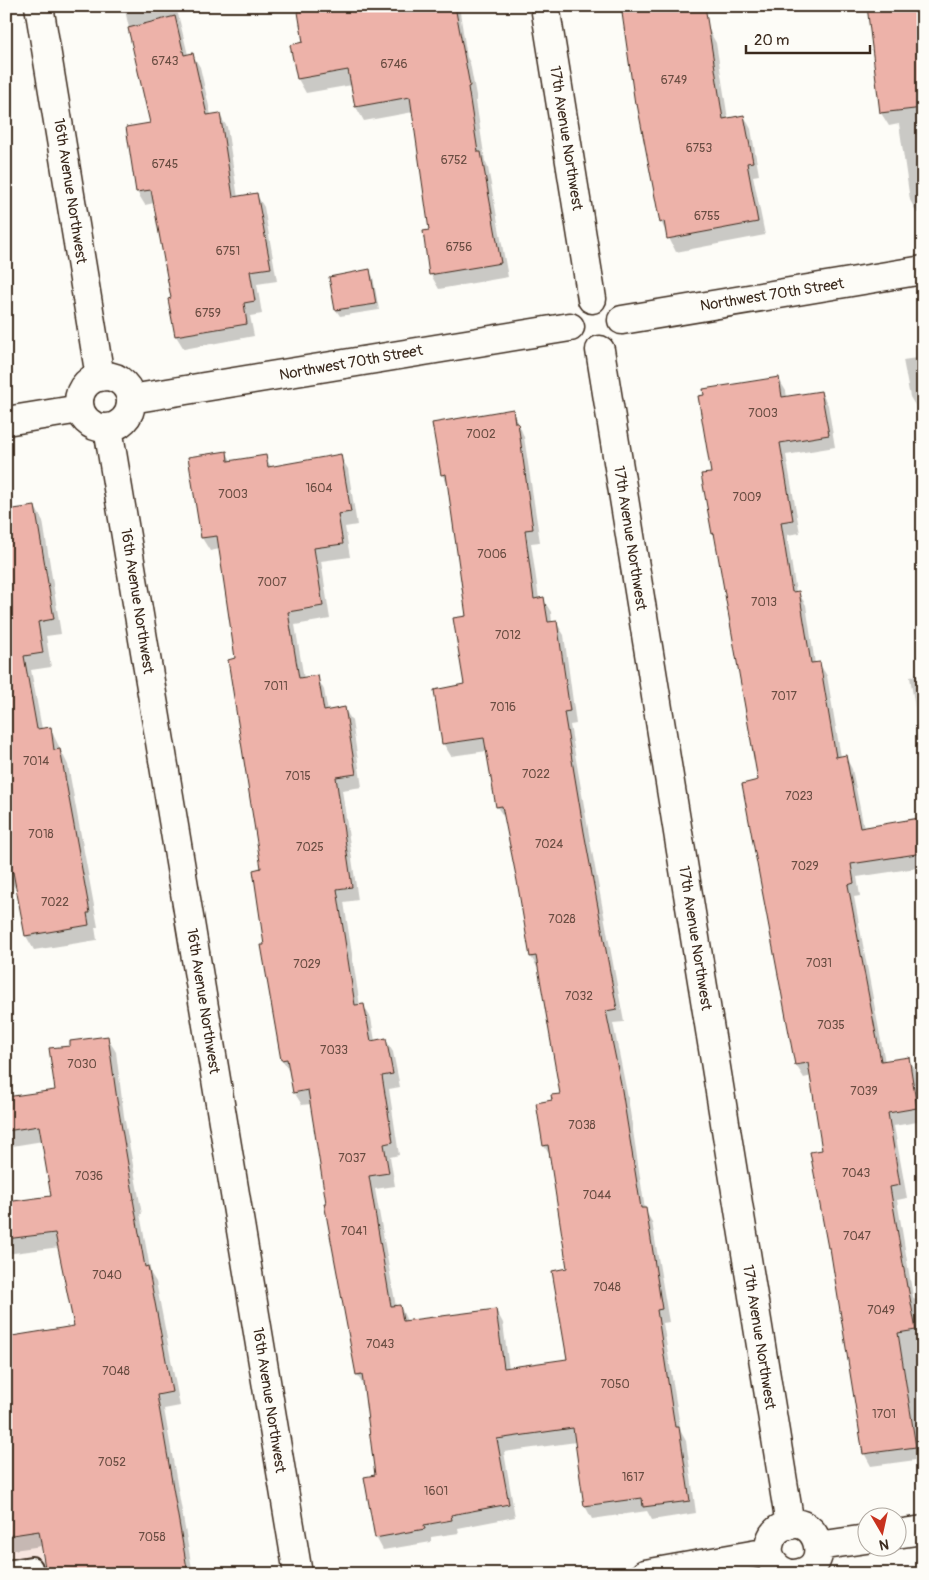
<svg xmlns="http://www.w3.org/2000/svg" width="929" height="1580" viewBox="0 0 929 1580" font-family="Pangolin,sans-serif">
<rect width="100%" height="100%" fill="#fdfcf7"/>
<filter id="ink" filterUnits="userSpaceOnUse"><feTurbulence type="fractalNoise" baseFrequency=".02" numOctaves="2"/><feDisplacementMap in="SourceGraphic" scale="10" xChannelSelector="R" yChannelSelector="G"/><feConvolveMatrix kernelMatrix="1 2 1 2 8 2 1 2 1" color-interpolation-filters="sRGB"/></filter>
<g filter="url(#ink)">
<path fill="#f8e6e0" d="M6,1334L45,1574H6Z"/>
<path fill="#0003" d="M124,6H176L188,55L192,54L200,67L211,115L219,114L227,127L238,198L256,194L264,207L277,281L257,284L262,314L250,316L254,336L184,349L176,336L170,300L172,299L154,203L145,205L137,192L151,124Z
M298,6H459L467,57L470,63L477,101H476L485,161L488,168L508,277L439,289L431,275L430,231L413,112L364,121L356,107L352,85L306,93L298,79L305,43Z
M923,6V212L917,213L910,200L899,124L889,126L881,113Z
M709,30L716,43L728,119L744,116L751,129L759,175L753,176L765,235L676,252L661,222L639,108L636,103Z
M369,271L373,277L379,310L340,316L336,310L331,278Z
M923,357V435L918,410L910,397L903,360Z
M778,378L786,391L787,398L821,392L828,405L835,447L786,455L800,533L787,535L796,592H798L806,605L815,664L819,663L827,676L841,757L845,756L852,769L864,828L918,819L923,827V867L857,877L860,896L854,897L885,1062L908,1058L916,1071L923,1115V1121L894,1126L907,1198L897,1200L913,1297L915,1300L923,1298V1459L871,1466L864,1453L832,1253L829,1248L823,1151L812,1076L804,1078L796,1065L744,785L759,781L716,539L713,533L712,474Z
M512,411L519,424L524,437L540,542L531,543L539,599H543L551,612L552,623L556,622L564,635L576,724L570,725L591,846L624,1022L613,1023L628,1098L645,1210L652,1222L669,1322L663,1323L681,1432L686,1441L696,1513L652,1520L647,1511L592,1519L585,1506L576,1442L504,1452L515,1517L458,1528L459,1533L431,1537V1542L383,1550L376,1537L377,1476L365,1388L357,1375L311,1104L302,1105L294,1092L290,1073L282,1060L265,946L263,869L237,660L220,549L210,551L202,538L190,458L226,452L232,462L265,457L272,468L340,456L348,469L357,525L345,527L350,557L321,561L330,619L295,625L304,679L317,677L324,690L328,712L344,708L352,721L362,787L342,790L358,900L344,902L360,1006L363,1005L371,1018L375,1041L385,1039L393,1052L400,1087L389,1089L399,1155L390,1157L395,1186L375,1189L396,1307L400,1306L408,1323L496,1310L503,1323L509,1369L569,1360V1269L551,1157L544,1146L537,1104L553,1101L562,1095L539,970L531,957L519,881L506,820L497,807L487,751L451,756L443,743L466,685L467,617L448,485L442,474Z
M35,507L43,521L61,634L46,636L51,667L31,670L42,729L50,728L68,765L98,927H95L97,940L34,950L26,936L17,888H15L6,874V509L13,508L14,510Z
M923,675V725L916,714L910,677Z
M107,1037L116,1052L124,1116L142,1214H140L151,1274L156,1282L180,1406L164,1409L193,1574H47L42,1546L6,1551V1338L75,1327L60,1247L6,1254V1203L53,1198L43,1141L6,1147V1098L57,1091L72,1047Z"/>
<path fill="#edb2a9" stroke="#3b2a1e" d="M297,6H455L470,86L468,87L478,152H481L501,263L429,275L423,231L429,230L410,97L355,107L348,70L297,79L290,45L303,42Z
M621,6H705L723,119L744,115L753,162L747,163L758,222L667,239L664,221L660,223L637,104H635Z
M867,6H923V108L880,113Z
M175,16L184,55L193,53L207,115L220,113L233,197L257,193L271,268L250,271L255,301L244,303L247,324L175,336L168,299L171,298L151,190L136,192L126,127L150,123L128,28Z
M370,269L376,304L335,310L329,277Z
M779,377L782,397L821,391L829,435L780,443L793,520L781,522L792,592L799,591L811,663L820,662L836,757L846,755L860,828L919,818L923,842V853L851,864L854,883L848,885L881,1061L909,1057L917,1108L888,1113L900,1185L890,1187L907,1287H908L916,1330L898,1333L916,1447L863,1454L830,1248H828L810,1152L822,1150L808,1063L795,1065L742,784L758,780L714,533L712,534L701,474L711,473L698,396L704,395L703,389Z
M513,409L515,423H518L533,529L525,530L534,599L544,597L548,622L557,621L570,711L564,712L584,832L617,1009L606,1011L621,1084L641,1208H646L662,1309L657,1310L675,1427H679L690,1501L643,1507L642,1498L584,1506L573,1428L497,1439L509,1504L451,1515L452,1520L424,1525L425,1529L375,1538L364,1477L375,1475L362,1374L356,1375L324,1203H326L308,1090L293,1093L287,1059L281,1060L261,945H264L253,870L261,868L228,660L235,658L217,536L201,538L188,457L227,451L228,461L266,455L268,467L341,454L351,512L338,514L343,544L314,548L323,606L288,612L299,678L318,675L324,711L345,707L356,774L336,777L352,887L337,889L355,1005L364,1004L371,1041L386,1038L393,1074L382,1076L393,1142L384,1144L389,1173L369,1176L391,1306L400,1305L403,1321L496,1309L504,1368L567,1359L552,1271L567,1268L548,1145L543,1146L536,1103L552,1100L551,1095L560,1094L536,956L530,957L517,881L502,806L496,807L484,738L442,744L434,690L464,684L453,618L466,616L446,474L441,475L432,423Z
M35,506L54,619L38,622L43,653L24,656L37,729L51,727L54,750L60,749L90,913H87L89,925L25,936L13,872L6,874V510Z
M108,1036L117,1100L134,1199H133L145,1267L148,1266L172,1392L157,1395L188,1574H102L101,1569L69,1574H46L39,1531L6,1536V1337L74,1326L55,1233L6,1239V1202L51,1196L39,1126L6,1131V1097L55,1090L49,1048L70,1046V1041Z"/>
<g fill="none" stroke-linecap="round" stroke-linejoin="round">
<defs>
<path id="lane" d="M6,1572L31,1568"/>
<path id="street" d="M39,6L100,377
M545,6L592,299
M622,320L923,270
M600,350L790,1525
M79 402a26 26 0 1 1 52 0a26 26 0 1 1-52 0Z
M131,399L570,327
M6,421L80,409
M108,428L298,1574
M896,1534L923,1530
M818,1546L866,1539
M645,1574L769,1552
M790,1574C775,1570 765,1557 770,1542C772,1535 776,1530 782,1527C818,1509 836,1571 794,1574"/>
</defs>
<use href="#lane" stroke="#3b2a1e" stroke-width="26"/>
<use href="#street" stroke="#3b2a1e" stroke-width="31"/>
<use href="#lane" stroke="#fdfcf7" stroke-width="22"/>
<use href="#street" stroke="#fdfcf7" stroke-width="28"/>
</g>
</g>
<g text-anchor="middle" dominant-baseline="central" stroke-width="4.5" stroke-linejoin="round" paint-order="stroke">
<g font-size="12" fill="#684c41">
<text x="165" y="61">6743</text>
<text x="394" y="64">6746</text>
<text x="674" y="80">6749</text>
<text x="699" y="148">6753</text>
<text x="454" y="160">6752</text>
<text x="165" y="164">6745</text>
<text x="707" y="216">6755</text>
<text x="459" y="247">6756</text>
<text x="228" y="251">6751</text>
<text x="208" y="313">6759</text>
<text x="763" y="413">7003</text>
<text x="481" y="434">7002</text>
<text x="319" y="488">1604</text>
<text x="233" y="494">7003</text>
<text x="747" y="497">7009</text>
<text x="492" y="554">7006</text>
<text x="272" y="582">7007</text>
<text x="764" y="602">7013</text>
<text x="508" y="635">7012</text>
<text x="276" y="686">7011</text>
<text x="784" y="696">7017</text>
<text x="503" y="707">7016</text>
<text x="36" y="761">7014</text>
<text x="536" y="774">7022</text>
<text x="298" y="776">7015</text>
<text x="799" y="796">7023</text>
<text x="41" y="834">7018</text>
<text x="549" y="844">7024</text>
<text x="310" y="847">7025</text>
<text x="805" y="866">7029</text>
<text x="55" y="902">7022</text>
<text x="562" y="919">7028</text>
<text x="819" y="963">7031</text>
<text x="307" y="964">7029</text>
<text x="579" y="996">7032</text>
<text x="831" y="1025">7035</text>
<text x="334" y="1050">7033</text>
<text x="82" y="1064">7030</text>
<text x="864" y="1091">7039</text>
<text x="582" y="1125">7038</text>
<text x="352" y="1158">7037</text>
<text x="856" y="1173">7043</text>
<text x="89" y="1176">7036</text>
<text x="597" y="1195">7044</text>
<text x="354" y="1231">7041</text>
<text x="857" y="1236">7047</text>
<text x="107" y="1275">7040</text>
<text x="607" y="1287">7048</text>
<text x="881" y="1310">7049</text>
<text x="380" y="1344">7043</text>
<text x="116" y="1371">7048</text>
<text x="615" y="1384">7050</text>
<text x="884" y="1414">1701</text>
<text x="112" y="1462">7052</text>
<text x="633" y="1477">1617</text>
<text x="436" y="1491">1601</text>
<text x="152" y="1537">7058</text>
</g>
<g font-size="15" fill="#3b2a1e" stroke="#fdfcf7">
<text transform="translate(566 138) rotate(81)">17th Avenue Northwest</text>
<text transform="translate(70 191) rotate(81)">16th Avenue Northwest</text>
<text transform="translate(772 295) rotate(-9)">Northwest 70th Street</text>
<text transform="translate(351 363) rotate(-10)">Northwest 70th Street</text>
<text transform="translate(630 538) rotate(81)">17th Avenue Northwest</text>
<text transform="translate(137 601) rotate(81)">16th Avenue Northwest</text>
<text transform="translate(695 938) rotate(81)">17th Avenue Northwest</text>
<text transform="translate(203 1001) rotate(81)">16th Avenue Northwest</text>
<text transform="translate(759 1337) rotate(81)">17th Avenue Northwest</text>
<text transform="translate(269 1400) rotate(81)">16th Avenue Northwest</text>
</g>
</g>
<rect width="929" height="1580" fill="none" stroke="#fdfcf7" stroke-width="25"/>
<rect x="12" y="12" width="904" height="1555" fill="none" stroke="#3b2a1e" stroke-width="2" filter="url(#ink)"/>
<g transform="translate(882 1532) rotate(171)"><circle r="24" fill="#fdfcf7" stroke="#afa8a0"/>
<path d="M0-4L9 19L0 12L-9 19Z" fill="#c8321e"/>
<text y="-8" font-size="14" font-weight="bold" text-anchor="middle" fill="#3b2a1e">N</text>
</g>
<path d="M746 45v8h124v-8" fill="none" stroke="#3b2a1e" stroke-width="2.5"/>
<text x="754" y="45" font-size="15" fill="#3b2a1e" stroke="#fdfcf7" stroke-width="4" paint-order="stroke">20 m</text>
</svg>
